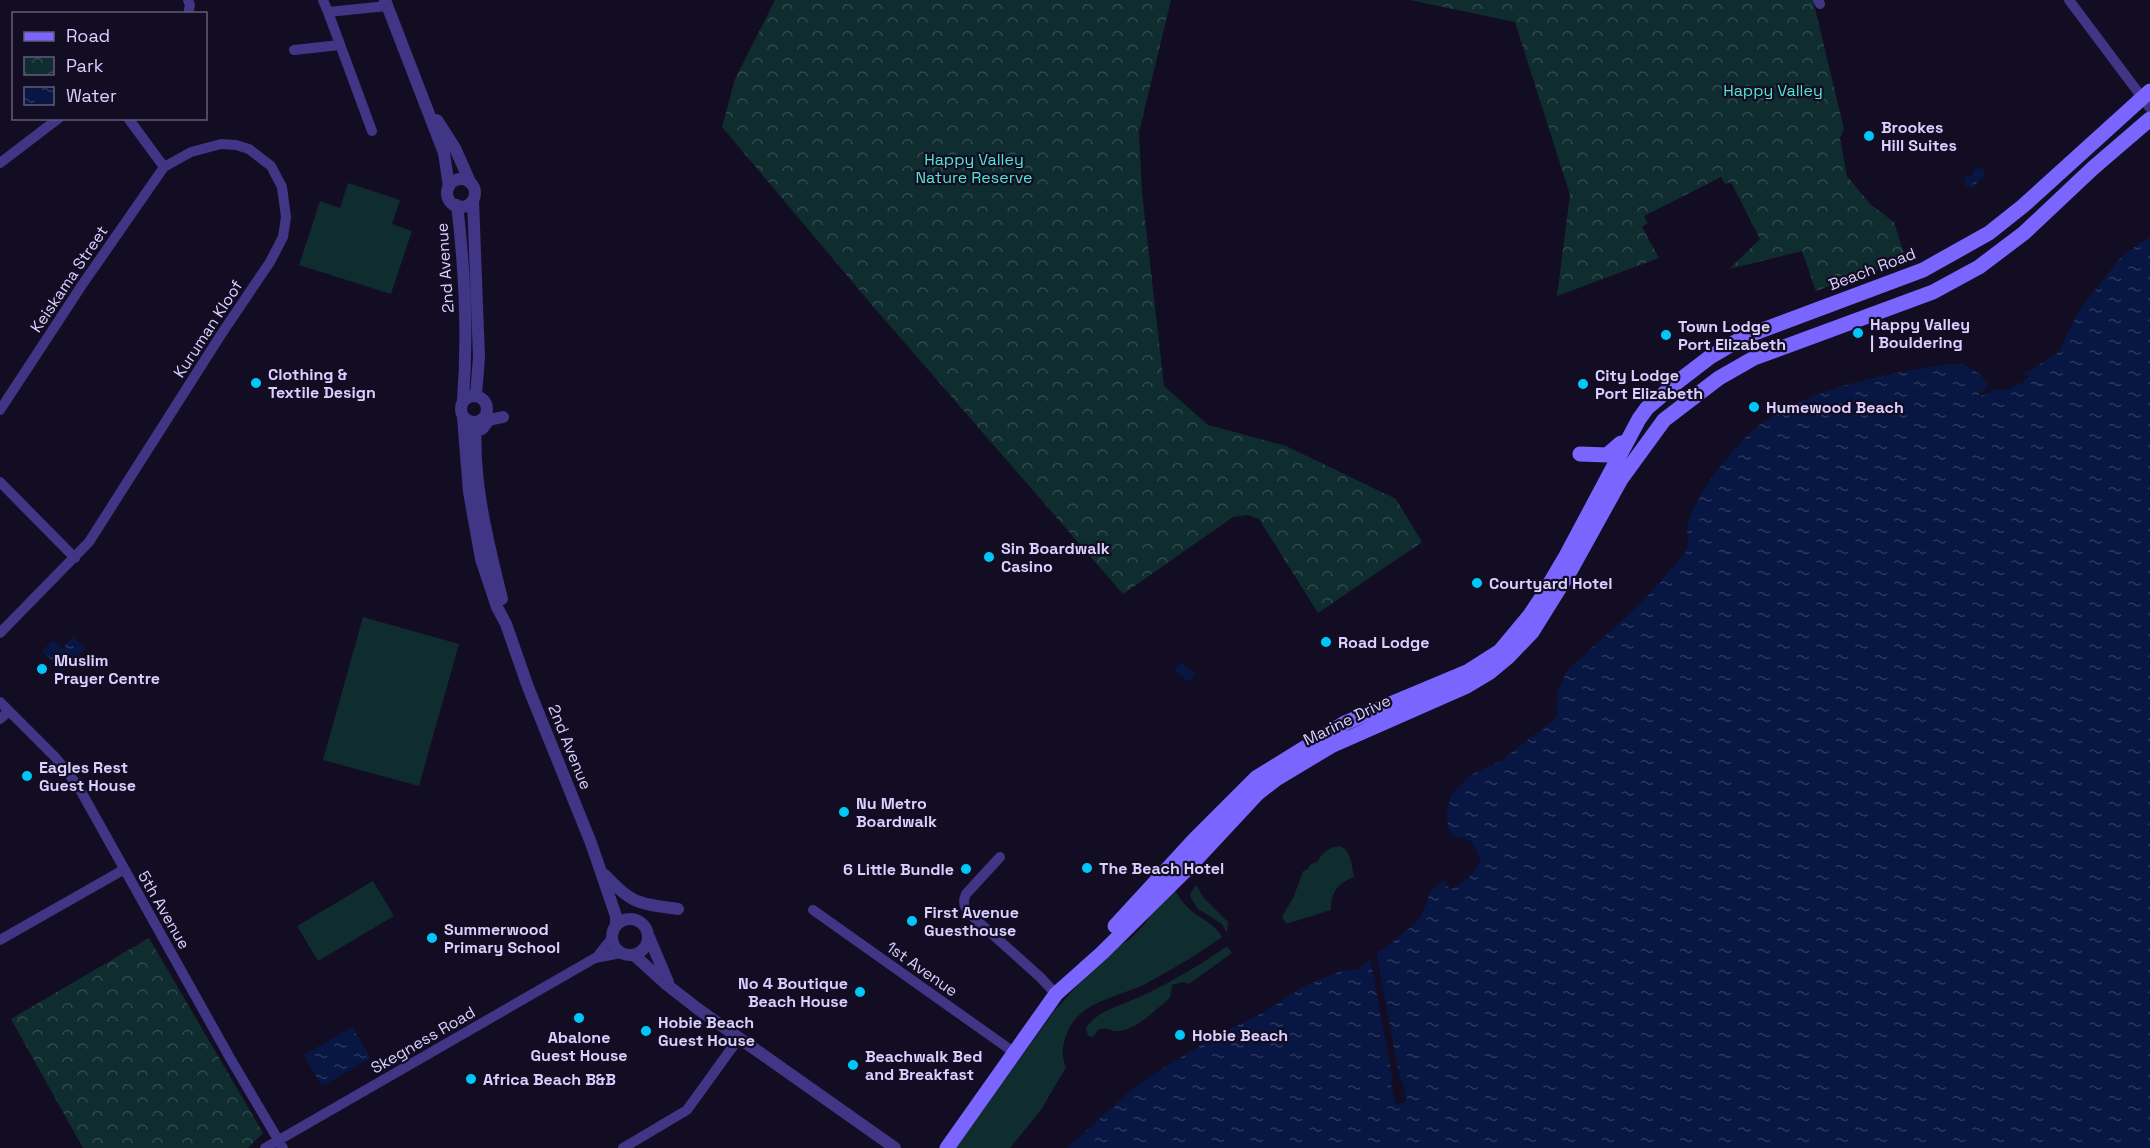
<svg xmlns="http://www.w3.org/2000/svg" width="2150" height="1148" viewBox="0 0 2150 1148" font-family="'Space Grotesk',sans-serif">
<defs>
<pattern id="park-crowns" width="20" height="18" patternUnits="userSpaceOnUse" patternTransform="scale(1.5)"><rect width="20" height="18" fill="#0f2c2e"/><path d="M2 6a3 3 0 1 1 6 0M12 15a3 3 0 1 1 6 0" fill="none" stroke="#314a4d"/></pattern>
<pattern id="water-ripples" width="26" height="14" patternUnits="userSpaceOnUse" patternTransform="scale(1.5)"><rect width="26" height="14" fill="#071642"/><path d="M2 4q2-2 4 0t4 0M15 11q2-2 4 0t4 0" fill="none" stroke="#2b375e"/></pattern>
</defs>
<rect width="100%" height="100%" fill="#130d24"/>
<path fill="#0f2c2e" d="M348,183L400,200L392,224L412,231L391,294L299,265L320,201L340,208Z
M363,617L459,644L419,786L323,760Z
M1339,846C1352,850 1351,864 1354,877C1338,883 1330,893 1331,910L1286,924L1282,917L1294,896L1303,871L1308,869L1311,864L1317,862C1322,854 1328,847 1339,846Z
M373,881L394,916L318,961L297,926Z
M1172,885C1177,895 1184,905 1193,912C1205,921 1214,924 1222,937C1198,954 1173,969 1147,983C1119,998 1076,1001 1066,1036C1062,1048 1061,1055 1066,1067L1041,1110L1010,1148H955L1055,1010L1110,950L1129,940L1143,926Z
M1196,885L1203,897L1228,922L1227,933L1222,924L1198,909L1191,898L1190,894Z
M1227,946L1232,953L1189,984L1183,982L1172,985L1170,998C1156,1009 1136,1031 1117,1031C1109,1031 1110,1027 1099,1029L1093,1037L1088,1036L1086,1028C1099,1008 1125,1005 1146,994C1174,980 1202,964 1227,946Z"/>
<path fill="url(#park-crowns)" d="M775,0H1171L1139,132L1142,193L1164,386L1208,425L1286,446L1396,499L1422,542L1318,613L1259,519L1247,515L1233,517L1123,594L871,304L722,127L735,79Z
M1410,0H1813L1844,129L1840,138L1847,176L1870,204L1894,222L1905,257C1888,270 1884,272 1863,269L1858,275L1816,291L1802,251L1729,269L1760,239L1731,182L1725,184L1721,177L1644,216L1648,223L1642,227L1659,258L1557,296L1570,195L1515,22Z
M149,938L263,1133L248,1148H83L11,1019Z"/>
<path fill="url(#water-ripples)" d="M1980,168L1984,171L1985,176L1971,188L1965,185L1964,179L1966,176L1971,177L1975,169Z
M2150,236V1148H1067L1130,1091L1151,1076L1214,1037L1257,1016L1305,986L1341,971L1358,969L1411,927L1421,917L1431,890L1446,880L1447,886L1451,889C1466,882 1475,873 1481,859L1471,841L1452,835L1448,827L1447,813L1451,795L1471,775L1502,760L1557,717V693L1567,671L1643,601L1685,553C1692,543 1685,534 1688,523C1696,495 1721,465 1740,443C1780,398 1860,379 1918,369C1932,367 1948,362 1963,365C1974,368 1981,375 1988,384L1986,389L1979,393V397L1996,389L2008,390L2018,383L2021,384L2030,375L2024,376L2025,372H2028L2059,352L2078,312L2121,257Z
M73,637L85,648L63,671L42,651L53,640L62,649Z
M1181,662L1195,674L1189,682L1174,670Z
M352,1027L371,1058L322,1086L304,1055Z"/>
<path fill="#130d24" d="M1376,951L1400,1080L1403,1082L1406,1101L1397,1105L1395,1103L1391,1084L1393,1081L1370,956Z"/>
<g fill="none" stroke-linecap="round" stroke-linejoin="round">
<path stroke="#413585" stroke-width="10" d="M323,0L328,12
M1818,0L1820,4
M2069,0L2150,108
M188,14L190,5L188,0
M294,50L340,45
M128,118L164,167
M372,131L328,12L387,6
M0,163L59,118
M0,410L82,285L164,167L191,152L221,144L236,145L249,149L271,166L282,187L286,217L283,237L270,262L222,333L89,542L0,633
M0,482L75,558
M0,702L56,758L78,786L230,1058L283,1148
M0,719L9,711
M1000,857L966,894C961,904 966,911 973,917L1040,977L1056,994
M813,910L1015,1053
M0,940L123,870
M596,958L612,938
M265,1148L595,958L621,953
M623,1148L687,1110L739,1038"/>
<path stroke="#413585" stroke-width="12" d="M385,0L444,153L449,187
M437,120L455,148L470,182
M447 193a14 14 0 1 1 28 0a14 14 0 1 1-28 0Z
M473,200L479,357L476,395
M457,205C465,271 468,335 463,401
M461 409a13 13 0 1 1 26 0a13 13 0 1 1-26 0Z
M463,417L469,492L481,559L497,607L506,624L528,687L591,843L616,916V926
M476,422C472,481 488,542 502,599
M482,429L489,420L503,417
M605,875C633,905 638,903 678,909
M612 937a18 18 0 1 1 36 0a18 18 0 1 1-36 0Z
M649,937L668,982
M634,955L666,984L698,1009L895,1148"/>
<path stroke="#7a66ff" stroke-width="15" d="M1580,454L1607,455L1621,443
M1115,926L1194,840L1256,778L1345,723L1467,672L1500,651L1530,615L1540,600L1566,556L1639,419L1647,408L1680,380L1710,357L1744,337L1923,270L1989,233L2023,206L2150,91
M947,1148L1056,994L1102,953L1190,866L1258,793L1276,779L1331,746L1465,687L1490,672L1508,657L1532,632L1570,571L1621,479L1664,420L1719,378L1754,358L1933,292L1979,267L2024,233L2093,168L2150,119"/>
</g>
<g fill="#00c7fa" stroke="#130d24" stroke-width="2">
<circle cx="1869" cy="136" r="6"/>
<circle cx="1858" cy="333" r="6"/>
<circle cx="1666" cy="335" r="6"/>
<circle cx="256" cy="383" r="6"/>
<circle cx="1583" cy="384" r="6"/>
<circle cx="1754" cy="407" r="6"/>
<circle cx="989" cy="557" r="6"/>
<circle cx="1477" cy="583" r="6"/>
<circle cx="1326" cy="642" r="6"/>
<circle cx="42" cy="669" r="6"/>
<circle cx="27" cy="776" r="6"/>
<circle cx="844" cy="812" r="6"/>
<circle cx="1087" cy="868" r="6"/>
<circle cx="966" cy="869" r="6"/>
<circle cx="912" cy="921" r="6"/>
<circle cx="432" cy="938" r="6"/>
<circle cx="860" cy="992" r="6"/>
<circle cx="579" cy="1018" r="6"/>
<circle cx="646" cy="1031" r="6"/>
<circle cx="1180" cy="1035" r="6"/>
<circle cx="853" cy="1065" r="6"/>
<circle cx="471" cy="1079" r="6"/>
</g>
<g text-anchor="middle" dominant-baseline="central" stroke-width="4.5" stroke-linejoin="round" paint-order="stroke">
<g font-size="16" fill="#55e5d1" stroke="#130d24">
<text x="1773" y="90">Happy Valley</text>
<text x="974" y="159">Happy Valley<tspan x="974" dy="18">Nature Reserve</tspan></text>
</g>
<g font-size="16" font-weight="bold" fill="#dacfff" stroke="#130d24" text-anchor="start">
<text x="1881" y="127">Brookes<tspan x="1881" dy="18">Hill Suites</tspan></text>
<text x="1870" y="324">Happy Valley<tspan x="1870" dy="18">| Bouldering</tspan></text>
<text x="1678" y="326">Town Lodge<tspan x="1678" dy="18">Port Elizabeth</tspan></text>
<text x="268" y="374">Clothing &amp;<tspan x="268" dy="18">Textile Design</tspan></text>
<text x="1595" y="375">City Lodge<tspan x="1595" dy="18">Port Elizabeth</tspan></text>
<text x="1766" y="407">Humewood Beach</text>
<text x="1001" y="548">Sin Boardwalk<tspan x="1001" dy="18">Casino</tspan></text>
<text x="1489" y="583">Courtyard Hotel</text>
<text x="1338" y="642">Road Lodge</text>
<text x="54" y="660">Muslim<tspan x="54" dy="18">Prayer Centre</tspan></text>
<text x="39" y="767">Eagles Rest<tspan x="39" dy="18">Guest House</tspan></text>
<text x="856" y="803">Nu Metro<tspan x="856" dy="18">Boardwalk</tspan></text>
<text x="1099" y="868">The Beach Hotel</text>
<text x="954" y="869" text-anchor="end">6 Little Bundle</text>
<text x="924" y="912">First Avenue<tspan x="924" dy="18">Guesthouse</tspan></text>
<text x="444" y="929">Summerwood<tspan x="444" dy="18">Primary School</tspan></text>
<text x="848" y="983" text-anchor="end">No 4 Boutique<tspan x="848" dy="18">Beach House</tspan></text>
<text x="658" y="1022">Hobie Beach<tspan x="658" dy="18">Guest House</tspan></text>
<text x="1192" y="1035">Hobie Beach</text>
<text x="579" y="1037" text-anchor="middle">Abalone<tspan x="579" dy="18">Guest House</tspan></text>
<text x="865" y="1056">Beachwalk Bed<tspan x="865" dy="18">and Breakfast</tspan></text>
<text x="483" y="1079">Africa Beach B&amp;B</text>
</g>
<g font-size="16" fill="#dacfff" stroke="#130d24">
<text transform="translate(445 268) rotate(-94)">2nd Avenue</text>
<text transform="translate(1872 269) rotate(-21)">Beach Road</text>
<text transform="translate(69 279) rotate(-56)">Keiskama Street</text>
<text transform="translate(208 329) rotate(-57)">Kuruman Kloof</text>
<text transform="translate(1347 720) rotate(-26)">Marine Drive</text>
<text transform="translate(570 747) rotate(68)">2nd Avenue</text>
<text transform="translate(164 910) rotate(60)">5th Avenue</text>
<text transform="translate(922 969) rotate(35)">1st Avenue</text>
<text transform="translate(423 1040) rotate(-30)">Skegness Road</text>
</g>
</g>
<rect x="12" y="12" width="195" height="108" fill="#130d24" stroke="#635b7c" stroke-width="1.5"/>
<rect x="24" y="32" width="30" height="9" fill="#7a66ff" stroke="#635b7c" stroke-width="1.5"/>
<text x="66" y="42" font-size="18" fill="#dacfff">Road</text>
<rect x="24" y="57" width="30" height="18" fill="url(#park-crowns)" stroke="#635b7c" stroke-width="1.5"/>
<text x="66" y="72" font-size="18" fill="#dacfff">Park</text>
<rect x="24" y="87" width="30" height="18" fill="url(#water-ripples)" stroke="#635b7c" stroke-width="1.5"/>
<text x="66" y="102" font-size="18" fill="#dacfff">Water</text>
</svg>
